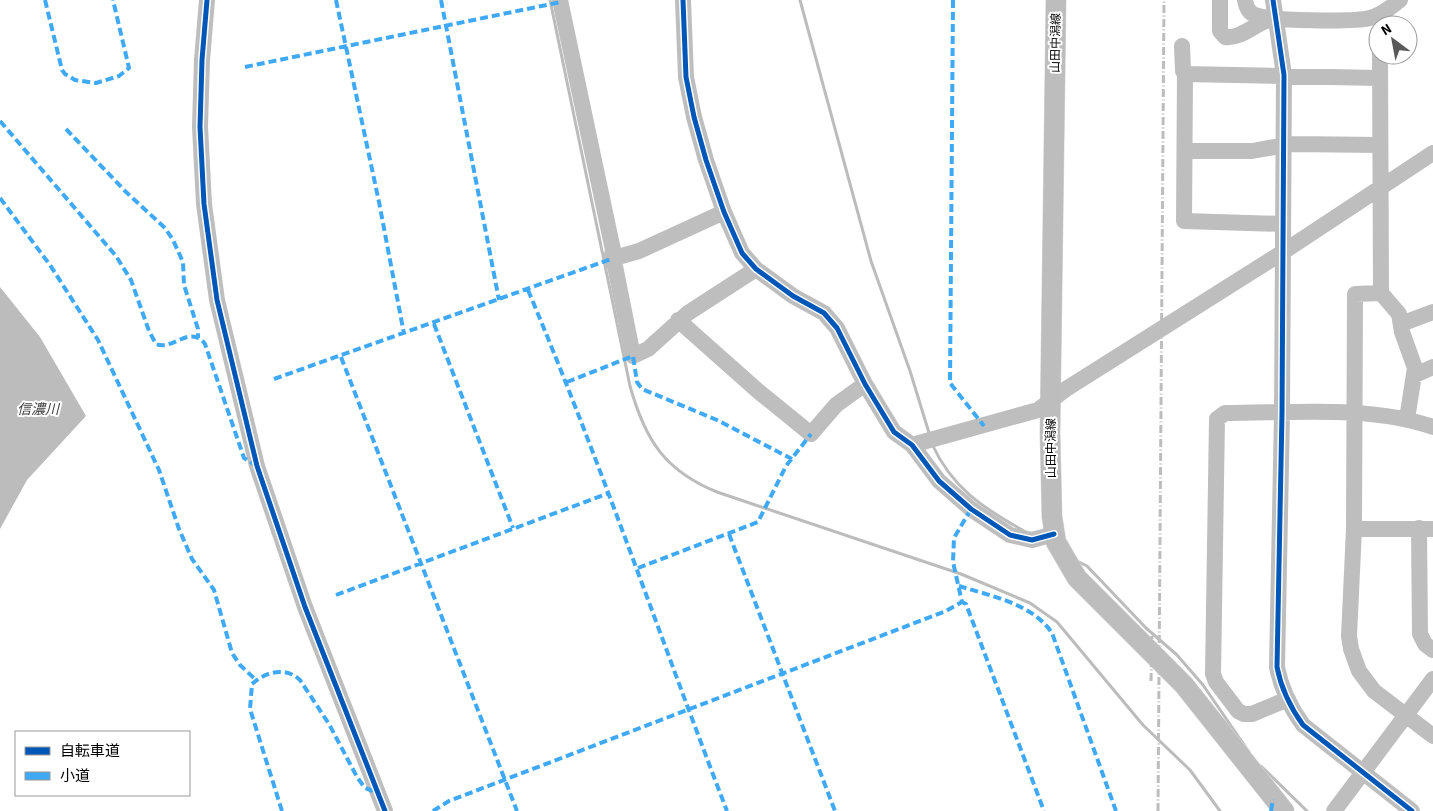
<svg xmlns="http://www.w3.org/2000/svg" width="1433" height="811" viewBox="0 0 1433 811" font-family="'Source Sans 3','Noto Sans JP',sans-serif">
<rect width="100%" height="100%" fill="#fff"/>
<path fill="#bcbcbc" d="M0,287L40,337L86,416L27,480L0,529Z"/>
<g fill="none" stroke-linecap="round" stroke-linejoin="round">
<path stroke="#bcbcbc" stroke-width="3" d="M550,0L630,386C645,440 665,471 717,492L961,574L1030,603L1057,622L1143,725L1190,770L1220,811
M800,0L871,261L910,371L930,436
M932,444C952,488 983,508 1024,531
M1077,561L1087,566L1146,628L1177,655L1203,685L1249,752
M1261,766L1307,811"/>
<defs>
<path id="major" d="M1056,0L1050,433L1052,517L1056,542L1077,578L1184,685L1284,811"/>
</defs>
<use href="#major" stroke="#dbdbdb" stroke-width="21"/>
<path stroke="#bebebe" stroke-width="16" d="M207,0L202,60L200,127L204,204L217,300L257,466L305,607L385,811
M560,0L613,250L611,259L615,266L633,356L648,349L688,313L756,269
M683,0L686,77L694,117L706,160L724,212L742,253L756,269L793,296L824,313L830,320L837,328L865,384L894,432L912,445L939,481L971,509L1010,535L1032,540L1054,534
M1220,0V31L1225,37C1242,39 1255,23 1272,19
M1245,0C1246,6 1249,13 1255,15C1270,21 1354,22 1370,18C1382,15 1391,7 1400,0
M1273,0L1284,75L1282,413L1277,667C1281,688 1290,707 1303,725L1412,811
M1182,46L1183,71L1185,74L1184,221L1283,224
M1380,55L1381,293L1399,314L1402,332L1415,368L1407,419
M1185,74L1379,78
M1185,151H1252L1291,144L1380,145
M611,259L639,251L724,212
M1381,293L1355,294L1354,529L1349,636L1351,649L1359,671L1374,691L1433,736
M678,320L758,391L811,434L836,405L865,384
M1401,324L1433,312
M1415,375L1433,367
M912,445L1038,410L1066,389L1283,252L1433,153
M1419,528L1420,634L1425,644L1433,650
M1354,529H1433
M1288,699L1252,714H1244L1238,711L1216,682L1213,674L1217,419L1225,413C1292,413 1369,405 1433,427
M1334,811L1433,679"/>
<use href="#major" stroke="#bdbdbd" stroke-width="20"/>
<path stroke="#bdbdbd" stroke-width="3" stroke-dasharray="8 2.5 1 2.5" stroke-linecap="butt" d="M1151,681L1152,636
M1158,811L1164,0"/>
<path stroke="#3fa9f5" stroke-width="4" stroke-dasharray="8 4" stroke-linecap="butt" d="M45,0L62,70L65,74L75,80L96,83L119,76L129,68L113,0
M336,0L379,202L404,334
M441,0L499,300
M953,0L950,383L984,426
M245,67L561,2
M0,121L116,256L131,280L149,331L156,344C173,351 190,324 205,344L244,458L257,466
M66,129L126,192L165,228L173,240L183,262L184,285L198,329V338
M0,198L50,265L98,340L159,470L179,529L192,559L214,590L232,653L240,665L256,680
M528,290C600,461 660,637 727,811
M434,324L513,528
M341,357L517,811
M274,379L611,259
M567,382L633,356L637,382L642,389L717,420L792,459
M971,509L954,538L953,562L962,602L966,604L1044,811
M729,534L835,811
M638,568L758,522L786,466L811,434
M959,586C991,596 1033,604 1052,633L1116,811
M336,595L609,493
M282,811L250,709L252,684C265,672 285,666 300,680L329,724L357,777L365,788L378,793
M433,811L449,801L946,611L962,602
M1271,811L1273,799"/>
<defs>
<path id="cycleway" d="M207,0L202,60L200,127L204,204L217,300L257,466L305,607L385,811
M683,0L686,77L694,117L706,160L724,212L742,253L756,269L793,296L824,313L830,320L837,328L865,384L894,432L912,445L939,481L971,509L1010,535L1032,540L1054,534
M1273,0L1284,75L1282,413L1277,667C1281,688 1290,707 1303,725L1412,811"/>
</defs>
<use href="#cycleway" stroke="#fff" stroke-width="8"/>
<use href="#cycleway" stroke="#0057b8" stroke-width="5"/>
</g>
<g text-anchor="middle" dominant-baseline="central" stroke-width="4" stroke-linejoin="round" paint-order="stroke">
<g font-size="12" fill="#000" stroke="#fff">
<text transform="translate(1056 43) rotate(-89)">山田中潟線</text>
<text transform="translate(1051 448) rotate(-90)">山田中潟線</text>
</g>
<g font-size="14" font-style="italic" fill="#404040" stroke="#fff">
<text x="38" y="410">信濃川</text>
</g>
</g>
<rect x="15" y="731" width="175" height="65" fill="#ffffff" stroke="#999999"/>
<rect x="25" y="747" width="25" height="8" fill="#0057b8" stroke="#999999"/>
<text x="60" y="756" font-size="15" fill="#000000">自転車道</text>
<rect x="25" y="772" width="25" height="8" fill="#3fa9f5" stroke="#999999"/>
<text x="60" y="781" font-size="15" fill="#000000">小道</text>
<g transform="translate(1393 40) rotate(328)"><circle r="24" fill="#ffffff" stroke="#999999"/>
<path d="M0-4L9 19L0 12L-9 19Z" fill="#595959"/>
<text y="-8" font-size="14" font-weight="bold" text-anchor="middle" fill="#000000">N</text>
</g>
</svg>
